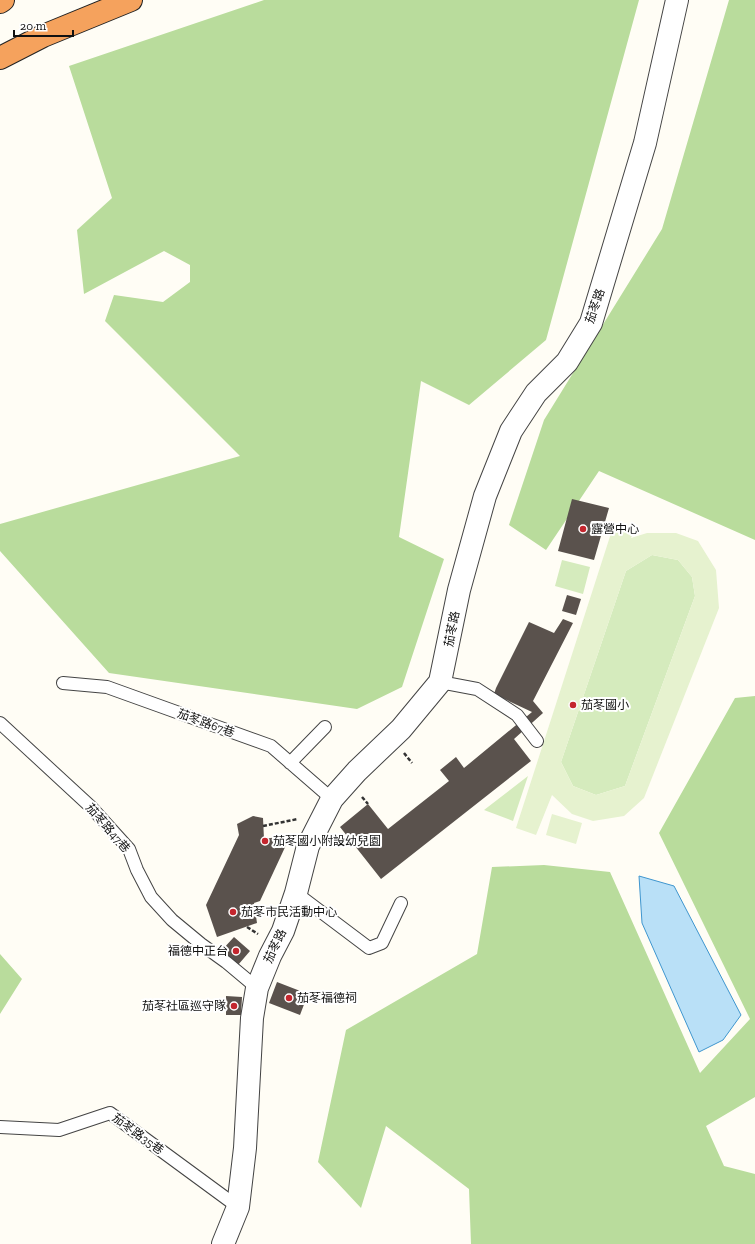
<svg xmlns="http://www.w3.org/2000/svg" width="755" height="1244" viewBox="0 0 755 1244" font-family="'Zilla Slab','Noto Sans TC',serif">
<rect width="100%" height="100%" fill="#fffdf5"/>
<path fill="#d5ebbd" d="M652,555L678,560L692,577L695,596L625,786L596,795L573,786L561,762L626,571Z
M562,560L590,567L583,594L555,586Z
M528,776L513,821L484,810Z"/>
<path fill="#b9dc9c" d="M264,0H639L546,340L469,405L421,381L399,537L444,559L402,687L357,709L109,673L0,551V524L240,456L105,321L114,295L163,302L190,282V265L164,251L84,294L77,230L112,198L69,66Z
M729,0H755V540L599,471L546,550L509,525L544,420L662,229Z
M755,696V1097L706,1126L724,1166L755,1174V1244H471L469,1189L386,1126L361,1208L318,1162L346,1030L477,954L492,867L544,865L610,872L700,1073L750,1019L659,833L735,698Z
M0,954L22,979L0,1014Z"/>
<path fill="#e6f2cf" fill-rule="evenodd" d="M614,524L635,529L631,538L647,533H676L698,541L716,570L719,608L644,798L624,816L593,821L572,814L552,795L536,835L516,828ZM652,555L678,560L692,577L695,596L625,786L596,795L573,786L561,762L626,571Z
M552,814L582,823L576,844L546,835Z"/>
<path fill="#b9e0f7" stroke="#3f96cf" d="M639,876L674,886L741,1015L723,1040L699,1052L642,923Z"/>
<path fill="#5a524d" d="M572,499L609,508L594,560L558,551Z
M567,595L581,599L576,615L562,611Z
M563,619L573,623L533,701L543,713L514,739L531,761L381,879L340,827L368,804L388,829L449,781L440,770L456,757L464,768L532,712L494,694L496,688L529,622L554,633Z
M253,816L263,818L264,839L284,836L287,843L260,901L254,903L257,923L217,937L206,905L239,835L237,824Z
M234,937L250,951L238,965L222,950Z
M277,982L308,994L300,1015L269,1003Z
M226,996L242,997L241,1015H226Z"/>
<g fill="none" stroke-linecap="round" stroke-linejoin="round">
<defs>
<path id="service" d="M440,682L477,689L517,715L537,741
M63,683L107,687L271,746L332,799
M0,723L91,807L129,849L137,870L151,897L172,920L201,944L226,962L257,988
M290,763L325,727
M296,893L369,948L382,943L401,903
M0,1127L59,1130L110,1113L238,1207"/>
<path id="minor" d="M223,1244L238,1207L245,1148L252,1018L257,988L270,956L283,931L296,893L308,846L332,799L357,771L401,729L440,682L459,590L485,496L511,431L536,393L567,362L591,323L645,143L677,0"/>
<path id="motorway" d="M0,2L3,0
M0,58L43,36L131,0"/>
</defs>
<use href="#service" stroke="#444" stroke-width="14"/>
<use href="#minor" stroke="#444" stroke-width="24"/>
<use href="#motorway" stroke="#222" stroke-width="24"/>
<path stroke="#333" stroke-width="2.5" stroke-dasharray="4 2" stroke-linecap="butt" d="M404,753L412,763
M362,797L368,804
M263,826L298,819
M247,927L258,934"/>
<use href="#service" stroke="#fff" stroke-width="12"/>
<use href="#minor" stroke="#fff" stroke-width="22"/>
<use href="#motorway" stroke="#f5a25d" stroke-width="22"/>
</g>
<g fill="#c4262e" stroke="#fff" stroke-width="1.5">
<circle cx="583" cy="529" r="4"/>
<circle cx="573" cy="705" r="4"/>
<circle cx="265" cy="841" r="4"/>
<circle cx="233" cy="912" r="4"/>
<circle cx="236" cy="951" r="4"/>
<circle cx="289" cy="998" r="4"/>
<circle cx="234" cy="1006" r="4"/>
</g>
<g text-anchor="middle" dominant-baseline="central" stroke-width="4" stroke-linejoin="round" paint-order="stroke">
<g font-size="12" fill="#111" stroke="#fff">
<text transform="translate(595 306) rotate(-71)">茄苳路</text>
<text transform="translate(452 629) rotate(-79)">茄苳路</text>
<text transform="translate(206 723) rotate(20)">茄苳路67巷</text>
<text transform="translate(108 828) rotate(49)">茄苳路47巷</text>
<text transform="translate(275 946) rotate(-65)">茄苳路</text>
<text transform="translate(138 1134) rotate(36)">茄苳路35巷</text>
</g>
<g font-size="12" fill="#111" stroke="#fff" text-anchor="start">
<text x="591" y="529">露營中心</text>
<text x="581" y="705">茄苳國小</text>
<text x="273" y="841">茄苳國小附設幼兒園</text>
<text x="241" y="912">茄苳市民活動中心</text>
<text x="228" y="951" text-anchor="end">福德中正台</text>
<text x="297" y="998">茄苳福德祠</text>
<text x="226" y="1006" text-anchor="end">茄苳社區巡守隊</text>
</g>
</g>
<path d="M14 30v6h59v-6" fill="none" stroke="#111111" stroke-width="2"/>
<text x="20" y="30" font-size="12" fill="#111111" stroke="#ffffff" stroke-width="3" paint-order="stroke">20 m</text>
</svg>
